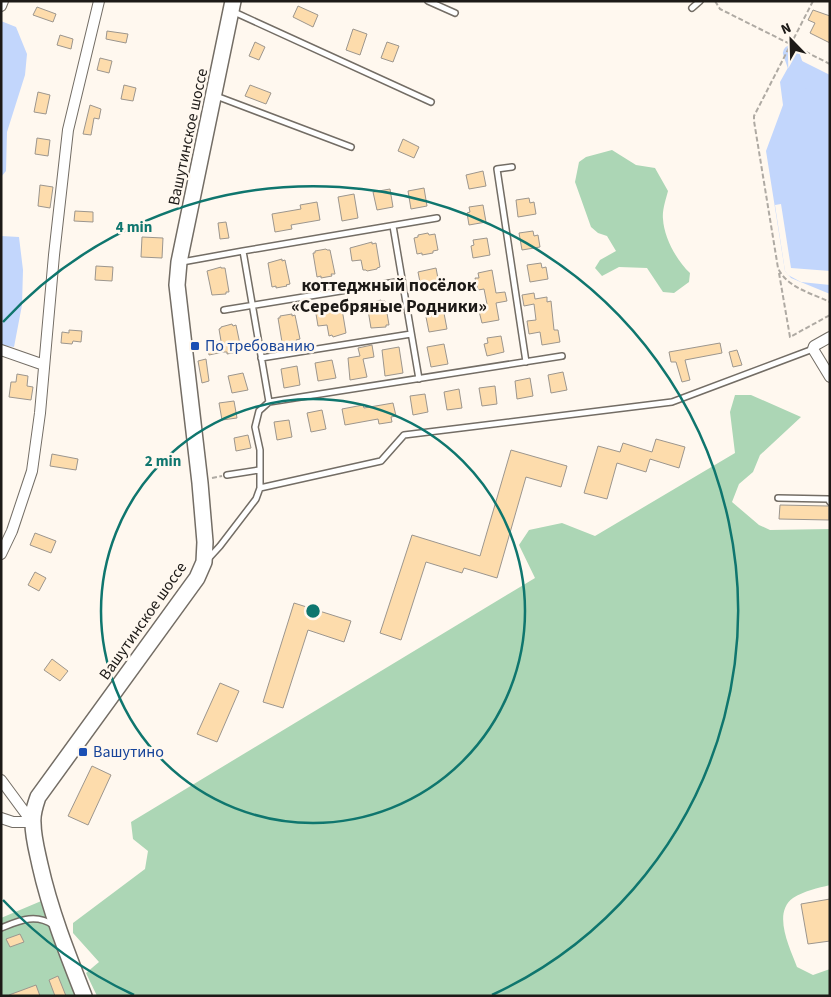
<svg xmlns="http://www.w3.org/2000/svg" width="831" height="997" viewBox="0 0 831 997" font-family="'Source Sans 3',sans-serif">
<rect width="100%" height="100%" fill="#fff8ef"/>
<path fill="#acd6b5" d="M612,150L636,165L655,168L668,191C666,199 662,210 663,219C664,237 676,260 690,273L689,282L674,293L663,292L647,268L619,267L602,276L595,268L600,260L616,251L607,236L598,233L591,227L575,182L579,162L586,157Z
M735,395H751L801,417L760,455L753,472L739,484L732,502L759,525L770,530L830,529V885C818,888 804,891 793,898C772,913 790,948 797,967L813,975L830,969V996H97L86,973L99,962L73,933V923L145,869L148,851L133,839L131,822L535,578L519,545L529,530L562,523L595,536L735,453L730,412Z
M46,899L82,996H1V918Z"/>
<path fill="#c2d6fc" d="M1,21L16,27L27,54L25,75L7,132L6,171L1,177Z
M800,60L830,75V294L791,278L785,271L766,151L783,105L780,82L790,64Z
M1,236L19,237L23,270L22,305L14,347L1,345Z"/>
<path fill="#fff8ef" d="M781,204L791,268L830,271V285L801,282L788,275L785,271L775,205Z"/>
<g fill="none" stroke-linecap="round" stroke-linejoin="round">
<path stroke="#c2d6fc" stroke-width="16" d="M791,53L801,82"/>
</g>
<path fill="#fddcac" stroke="#9c968e" d="M298,6L318,15L313,27L293,17Z
M37,7L56,14L53,22L33,15Z
M813,10L830,16V43L810,33L815,23L808,20Z
M353,29L367,34L360,55L346,50Z
M107,31L128,34L126,43L106,39Z
M60,35L73,39L71,49L57,45Z
M255,42L265,47L259,60L249,56Z
M387,42L399,46L393,62L381,58Z
M100,58L112,61L109,73L97,70Z
M124,85L136,88L133,101L121,99Z
M250,85L271,93L266,104L245,96Z
M38,92L50,95L46,114L34,112Z
M90,105L101,109L99,119L94,118L91,135L83,134Z
M37,138L50,140L48,156L35,154Z
M403,139L419,147L414,158L398,151Z
M483,171L486,186L469,189L466,175Z
M40,185L53,187L50,208L38,206Z
M424,188L427,206L411,209L408,191Z
M390,189L393,207L377,210L373,192Z
M354,194L358,218L342,221L338,197Z
M529,198L530,203L534,202L536,214L518,217L516,200Z
M317,202L320,220L291,225L292,229L275,232L272,214L301,209L300,205Z
M483,205L486,222L469,225L467,213L470,212L469,207Z
M75,211L93,212V222L74,221Z
M226,222L229,238L220,239L218,223Z
M533,231L534,236L538,235L540,247L522,250L519,233Z
M428,233L429,235L435,234L438,250L433,251V253L422,255V253L417,254L414,238L418,237V235Z
M142,237L163,238L162,258L141,257Z
M487,238L490,255L473,258L471,246L474,245L473,240Z
M372,242V244L376,243L380,267L377,268V269L367,271L366,270H363L361,260L352,261L350,248Z
M326,249L327,250H330L335,274H331L332,276L321,278V276L317,277L313,253H315V251Z
M282,259V261L285,260L290,284L286,285L287,286L276,288V286L272,287L268,263Z
M541,263L542,268L546,267L548,279L530,282L527,265Z
M96,266L113,267L112,281L95,280Z
M221,267V268H225L229,292H226V294L212,295L207,271Z
M436,268L440,289L422,292L418,272Z
M492,270L496,293L505,292L507,301L496,303L499,320L482,323L479,311L483,310L482,305L487,304L484,289L478,290L475,278H479L478,273Z
M534,293L535,299L547,297V302L551,301L554,330H558L560,342L542,345L540,332L529,334L527,321L536,320L534,304L524,306L522,295Z
M381,300V301H385L389,325H386V327L371,328L367,304Z
M338,308V310L342,309L346,333L333,337L332,335L329,336L327,325L318,326L316,314Z
M443,308L447,329L429,332L425,312Z
M292,314V316L295,315L300,339L296,340L297,342L286,343V342H282L278,318H280V316Z
M232,324L233,326L236,325L241,349L237,350L238,352L227,354V352H223L209,355L207,343L221,341L219,329L221,328V327Z
M69,330L82,331L81,342L73,341L72,344L61,343L62,332L69,333Z
M501,336L504,352L487,356L484,344L488,343L487,338Z
M720,343L722,353L685,360L690,380L682,382L676,362H671L669,352Z
M444,344L448,364L431,367L427,347Z
M372,345L374,357L363,359L367,377L350,380L348,358L360,356L358,348Z
M399,347L403,373L385,376L382,350Z
M737,350L742,365L733,367L729,352Z
M206,359L209,381L202,383L198,361Z
M332,360L336,378L318,381L315,363Z
M297,366L300,385L284,388L281,369Z
M563,372L567,390L551,393L548,375Z
M243,373L248,390L232,393L228,376Z
M17,374L28,376L27,386L33,387L31,400L9,397L11,382H16Z
M530,378L533,396L517,399L515,381Z
M495,386L497,404L482,406L479,388Z
M459,389L462,408L447,410L444,392Z
M425,394L428,412L413,415L410,396Z
M234,401L237,418L222,420L219,403Z
M393,403L396,416L391,417L392,422L379,424L378,419L345,425L342,409L363,405L364,408Z
M322,410L326,429L311,432L307,413Z
M289,420L292,437L277,440L274,422Z
M248,435L251,448L236,451L234,438Z
M656,439L685,447L679,468L650,459L646,472L617,463L607,499L584,493L598,446L620,452L623,443L652,452Z
M511,450L567,466L561,487L526,477L497,578L464,568L462,573L426,562L401,640L380,633L412,535L480,556Z
M52,454L78,459L76,470L50,466Z
M780,505L828,506H829V520L779,519Z
M35,533L56,541L51,553L30,545Z
M35,572L46,578L39,591L28,585Z
M294,603L351,621L344,642L308,630L283,708L263,702Z
M52,659L68,671L60,681L44,670Z
M220,683L239,691L217,742L197,734Z
M92,766L111,775L88,825L68,816Z
M830,899V941L808,944L801,904Z
M20,934L24,942L10,947L6,939Z
M58,976L66,996H55L49,980Z
M36,985L40,996H9V995Z"/>
<g fill="none" stroke-linecap="round" stroke-linejoin="round">
<defs>
<path id="lane" d="M428,1L455,13
M692,8L700,1
M234,12L431,102
M216,96L351,147
M512,167L497,169L526,362
M393,226L419,379
M182,262L243,251
M224,310L402,281
M261,358L411,334
M269,402L562,356
M227,475L259,470
M260,488L381,461L404,435L672,402L813,349
M778,498L828,499L830,502
M209,558L220,546L256,499L260,488V450L255,427L259,411L269,402L243,251L437,218
M1,928C19,921 35,913 53,925"/>
<path id="street" d="M1,6L3,1
M830,337L814,346L813,349L830,377
M1,350L44,365
M1,554L12,531L32,471L40,413L54,255L68,130L99,1
M1,780L32,822H13L1,818"/>
<path id="secondary" d="M84,996C67,953 50,910 40,865C37,851 33,837 33,823C32,814 35,806 38,797L197,578L204,562L205,542L200,483L177,285L179,262L233,1"/>
</defs>
<use href="#lane" stroke="#736d65" stroke-width="8"/>
<use href="#street" stroke="#736d65" stroke-width="12"/>
<use href="#secondary" stroke="#736d65" stroke-width="18"/>
<path stroke="#afaaa3" stroke-width="2" stroke-dasharray="5 2.5" stroke-linecap="butt" d="M715,1L720,9L830,64
M813,1L754,116V121L778,268C786,287 813,294 830,302
M779,273L790,337L830,315
M212,478L222,476"/>
<use href="#lane" stroke="#fff" stroke-width="5"/>
<use href="#street" stroke="#fff" stroke-width="10"/>
<use href="#secondary" stroke="#fff" stroke-width="15"/>
</g>
<g fill="none" stroke="#0f766e" stroke-width="2.5">
<circle cx="313" cy="611" r="212"/>
<path d="M134 995A424 424 0 0 1 3 900M3 322A424 424 0 1 1 492 995"/>
</g>
<g fill="#1a4fb4" stroke="#fff8ef" stroke-width="2">
<rect x="190" y="341" width="10" height="10" rx="2.5"/>
<rect x="78" y="747" width="10" height="10" rx="2.5"/>
</g>
<g text-anchor="middle" dominant-baseline="central" stroke-width="5" stroke-linejoin="round" paint-order="stroke">
<g font-size="16" fill="#1d1a17" stroke="#fff8ef">
<text transform="translate(188 137) rotate(-78)">Вашутинское шоссе</text>
<text transform="translate(143 621) rotate(-55)">Вашутинское шоссе</text>
</g>
<g font-size="16" fill="#164399" stroke="#fff8ef" text-anchor="start">
<text x="205" y="346">По требованию</text>
<text x="93" y="752">Вашутино</text>
</g>
<g font-size="18" font-weight="bold" fill="#1d1a17" stroke="#fff8ef">
<text x="389" y="285">коттеджный посёлок<tspan x="389" dy="21">«Серебряные Родники»</tspan></text>
</g>
</g>
<circle cx="313" cy="611" r="8" fill="#0f766e" stroke="#fff8ef" stroke-width="2.5"/>
<g font-size="15" text-anchor="middle" font-weight="bold" fill="#0f766e" stroke="#fff8ef" stroke-width="5" stroke-linejoin="round" paint-order="stroke">
<text x="134" y="232">4 min</text>
<text x="163" y="466">2 min</text>
</g>
<rect width="831" height="997" fill="none" stroke="#1d1a17" stroke-width="5"/>
<g transform="translate(791 40) rotate(337)" stroke="#fff8ef" stroke-width="4" paint-order="stroke">
<path d="M0-4L9 19L0 12L-9 19Z" fill="#1d1a17"/>
<text y="-8" font-size="14" font-weight="bold" text-anchor="middle" fill="#1d1a17">N</text>
</g>
</svg>
